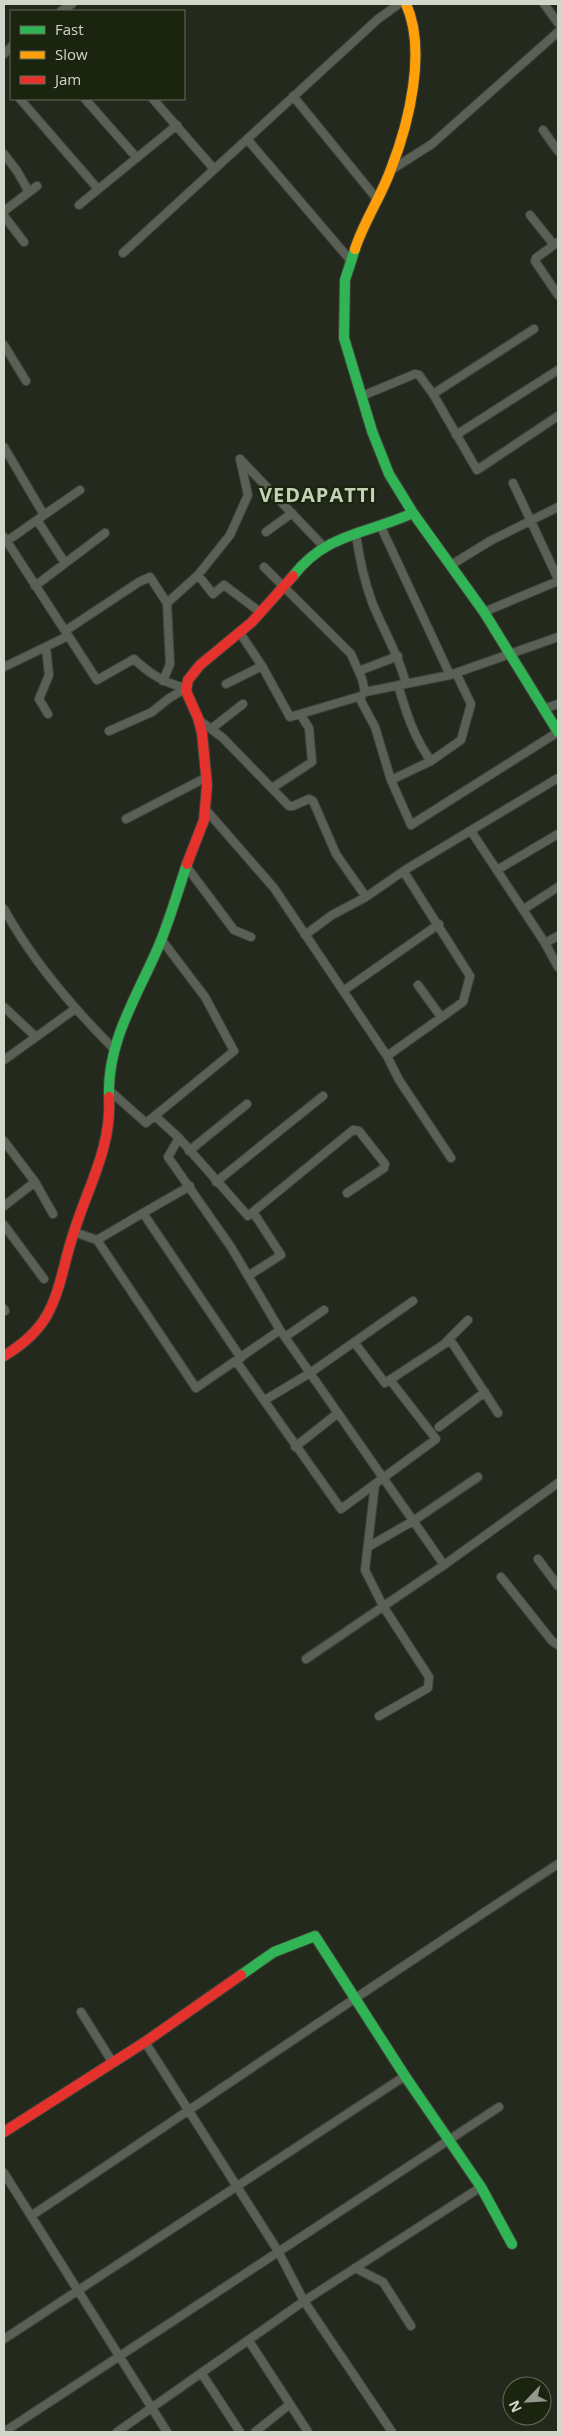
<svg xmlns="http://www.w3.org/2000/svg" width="562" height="2436" viewBox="0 0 562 2436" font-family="'Open Sans',sans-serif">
<rect width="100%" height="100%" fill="#23291d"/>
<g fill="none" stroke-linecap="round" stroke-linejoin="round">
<defs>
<path id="street" d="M544,4L558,23
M61,11L72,4
M4,54L11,47
M293,96L377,199
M20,99L98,189
M85,99L137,158
M153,99L214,169
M543,130L558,151
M247,139L351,261
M4,154L17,171L29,192
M391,170L432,144L558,32
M79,205L177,125
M4,211L37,186
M530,215L554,245
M4,216L24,242
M558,242L536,258L535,261L558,295
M123,253L378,19L399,4
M4,345L26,381
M433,394L534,329
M362,396L415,374L419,375L433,394L477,470L558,416
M456,435L558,370
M4,447L44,515L7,541
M240,459L325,548
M513,483L558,579
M44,515L80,490
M37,520L65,563
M381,527L450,675
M266,532L292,513
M356,534C359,557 364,580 372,602C383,630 399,655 406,684
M4,537L97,680L134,659C150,674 164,683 186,688
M451,565L490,541L558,507
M264,567L351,654L362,679L365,692L361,696V701L375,727L391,780L411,825L558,732
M198,575L213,594L224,585L260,612
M35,586L105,533
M484,612L558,581
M65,631L139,582L150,577L167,603
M240,633L262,666L290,717L361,696
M46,647L49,675L39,699L48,714
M4,667L68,636
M359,671L398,656
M163,681L170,664L167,603L198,575L230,535L248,495L240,459
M226,684L262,666
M398,685C406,712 414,738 431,761
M365,692L450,675L558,637
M543,709L558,704
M199,720L223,738L289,806H293L309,799L313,801L336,854L366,897
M211,729L243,704
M109,731L152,712L168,699L186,688
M391,780L431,761L461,740L471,704L456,673
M272,788L312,762L309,728L300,714
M207,811L274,888L387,1056L399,1080L451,1158
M126,819L207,777
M471,831L545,943L558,967
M186,866L234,930L251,937
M497,870L558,834
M4,909C33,962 72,1007 114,1049
M524,909L558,887
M305,935L332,915L366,897L405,870L558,778
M545,943L558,936
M418,985L441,1017
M343,991L439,924
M4,1007L36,1037
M387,1056L463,1002L470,976L404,872
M4,1060L75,1009
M109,1090L146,1123L234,1051L205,997L161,939
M155,1116L179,1138L248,1216L353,1130L359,1131L385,1164L384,1168L347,1193
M179,1138L168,1157L231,1247L280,1330L444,1565L306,1659
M4,1141L35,1182L53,1214
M189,1151L247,1104
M216,1182L323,1096
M4,1206L35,1182
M143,1213L190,1186
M4,1225L44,1279
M74,1232L97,1240
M248,1276L281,1255L253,1212
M4,1309L5,1311
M285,1337L324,1310
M354,1342L385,1383L449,1341L453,1344L498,1413
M446,1342L468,1320
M241,1358L143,1213L97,1240L196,1388L280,1330
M236,1361L341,1509L436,1439L390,1380
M265,1400L310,1373L413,1301
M439,1427L485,1392
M295,1447L338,1413
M375,1484L365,1570L383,1606L429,1677L428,1688L379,1716
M368,1547L413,1521L478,1477
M538,1559L558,1586
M444,1565L558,1483
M501,1577L552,1641L558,1645
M81,2012L113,2063
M145,2042L278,2251L304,2301L392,2432
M4,2173L167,2432
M31,2216C207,2099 381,1979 558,1864
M355,2268L383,2282L411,2326
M4,2339L405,2076
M249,2341L308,2432
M202,2374L240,2432
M4,2432L499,2107
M117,2432L304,2301L481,2187
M255,2432L290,2404"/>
<path id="fast" d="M355,249L345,280L344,338L372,431L389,474L413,513L484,612L558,732
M293,576C326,533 367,534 413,513
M109,1097C107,1042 136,998 157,950C169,923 177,893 187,864
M241,1975L274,1952L315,1936L405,2076L481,2187L512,2244"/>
<path id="slow" d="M355,249C364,221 381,197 391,169C409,123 427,50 406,4"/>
<path id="jam" d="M187,864L204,820L207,785L202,733L198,718L186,691L188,680L200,665L252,622L293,576
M4,1356C22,1345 37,1333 47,1315C61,1290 64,1261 73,1235C87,1188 112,1148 109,1097
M4,2132L145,2042L241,1975"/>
</defs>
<use href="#street" stroke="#40443a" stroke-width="10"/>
<use href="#fast" stroke="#40443a" stroke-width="12"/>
<use href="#slow" stroke="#40443a" stroke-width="12"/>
<use href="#jam" stroke="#40443a" stroke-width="12"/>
<use href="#street" stroke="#5b6056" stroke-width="8"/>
<use href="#fast" stroke="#30b455" stroke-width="10"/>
<use href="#slow" stroke="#ff9f0a" stroke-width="10"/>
<use href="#jam" stroke="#e5322d" stroke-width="10"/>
</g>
<g text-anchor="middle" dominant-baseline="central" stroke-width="4.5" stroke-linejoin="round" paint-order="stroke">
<g font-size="20" font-weight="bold" letter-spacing="1" fill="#c4d2b6" stroke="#1a240e">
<text x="318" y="494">VEDAPATTI</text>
</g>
</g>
<rect width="562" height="2436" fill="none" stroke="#d0d7c9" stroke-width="10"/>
<rect x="10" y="10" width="175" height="90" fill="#1a240e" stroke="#636c59"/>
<rect x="20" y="26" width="25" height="8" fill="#30b455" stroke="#636c59"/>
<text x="55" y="35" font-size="15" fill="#d0d7c9">Fast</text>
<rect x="20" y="51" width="25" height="8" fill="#ff9f0a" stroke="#636c59"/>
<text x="55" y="60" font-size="15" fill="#d0d7c9">Slow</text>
<rect x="20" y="76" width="25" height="8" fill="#e5322d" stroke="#636c59"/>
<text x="55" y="85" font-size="15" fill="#d0d7c9">Jam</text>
<g transform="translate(527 2401) rotate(245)"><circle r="24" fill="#1a240e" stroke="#636c59"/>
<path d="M0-4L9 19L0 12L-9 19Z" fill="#939a8d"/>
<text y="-8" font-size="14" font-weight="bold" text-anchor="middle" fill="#d0d7c9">N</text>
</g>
</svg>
